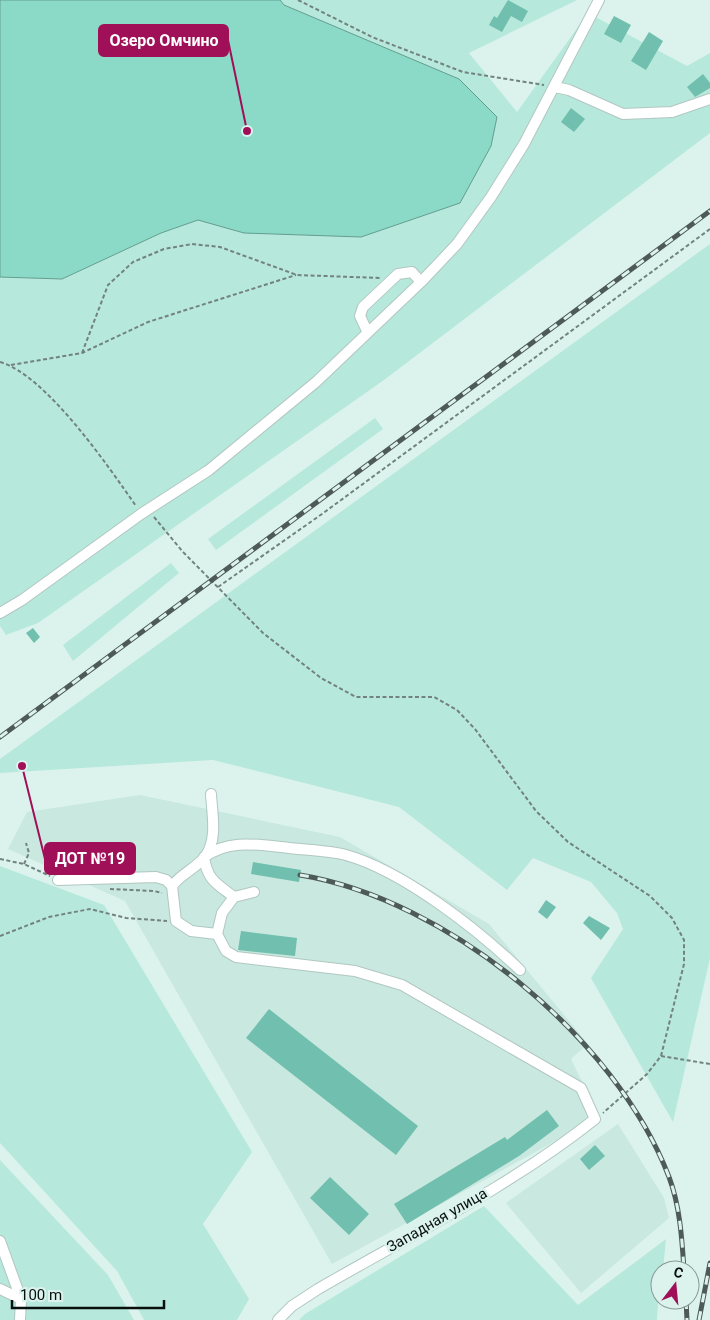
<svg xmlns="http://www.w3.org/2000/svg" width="710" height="1320" viewBox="0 0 710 1320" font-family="Roboto,sans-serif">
<rect width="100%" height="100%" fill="#dcf3ed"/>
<path fill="#c8e8e0" d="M140,795L340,837L489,924L588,1044L571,1059L599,1117L332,1264L125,901L8,849L27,812Z
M618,1124L664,1198L669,1218L581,1293L506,1203Z"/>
<path fill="#b7e8dc" d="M280,0H577L469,53L517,112L588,13L687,66L710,53V133L384,380L38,623L6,635L0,626V277L62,279L161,233L198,220L244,233L284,5Z
M710,244V958L673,1122L591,978L623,929L617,913L591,882L533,858L507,890L399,807L213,760L0,773V759Z
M375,418L383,429L216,550L208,539Z
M171,563L179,573L73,661L63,645Z
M0,866L104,905L252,1152L203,1224L249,1299L237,1320H144L117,1271L0,1143Z
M0,1160L108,1275L134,1320H0Z
M484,1206L578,1305L666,1239L663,1270H660L657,1320H299L305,1314Z"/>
<path fill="#8bdac8" stroke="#649d90" d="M0,0H280L284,5L459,79L497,117L491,146L460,203L361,237L244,233L198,220L161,233L62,279L0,277Z"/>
<path fill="#71bfae" d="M508,0L528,11L522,22L511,16L502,32L489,25L494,16L497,18Z
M614,16L631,25L621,43L604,34Z
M649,32L663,41L646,70L631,61Z
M703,74L710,83V88L695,97L687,87Z
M571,108L585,119L574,132L561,122Z
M33,628L40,637L34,643L26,633Z
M253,862L301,870L299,882L251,874Z
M546,900L556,907L547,919L538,912Z
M589,916L610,928L601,940L583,923Z
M241,931L297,938L295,956L238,950Z
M269,1009L418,1126L396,1155L246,1038Z
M547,1110L559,1126L519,1156L407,1224L394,1204L505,1137L507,1140Z
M595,1145L605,1156L589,1170L580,1159Z
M330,1177L369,1214L349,1235L310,1198Z"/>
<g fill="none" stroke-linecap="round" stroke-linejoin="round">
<defs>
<path id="minor" d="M555,87L569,90L623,114L672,112L710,99
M367,331L360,316L363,307L398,274L412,272L421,282
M0,613L22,600L141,514L209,470L316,382L421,282L457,244L491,197L524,144L599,0
M58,880L156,877L166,880L172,886L176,921L191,931L217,934
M172,886C181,874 196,868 205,857C218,839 212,814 211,794
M254,892L234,897L222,913L217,934L226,951L236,957L355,971L402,985L581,1088L595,1119C511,1186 411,1235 318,1289L292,1306L278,1320
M234,897C217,884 207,880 204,857C228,840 253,844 281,847C302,850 326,850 346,855C403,871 477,929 520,970
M0,1241L21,1299
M0,1289L21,1299L20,1320"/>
</defs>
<use href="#minor" stroke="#b1c7c1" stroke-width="12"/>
<path stroke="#72827e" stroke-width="2" stroke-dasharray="4 2.5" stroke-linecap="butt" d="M298,0L372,37L463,72L544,85
M82,353L108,285L133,262L164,249L192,244L220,247L297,275L380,278
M0,362C46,375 108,466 136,506
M11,365L82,353L148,322L296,275
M154,517L183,552L263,633L321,678L356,697H434L457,710L475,729L536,811L568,842L650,896L672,918L684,940V964L661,1056L647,1074L603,1113
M218,587L322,514L710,229
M0,859L24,864L50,876
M24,864L29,853L26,843
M110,889L154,891L162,893
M0,936L49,917L90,909L126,918L167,921
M661,1056L710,1064"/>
<use href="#minor" stroke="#fff" stroke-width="10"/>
<defs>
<path id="rail" d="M0,737L710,211
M300,875C447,899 616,1038 669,1177C680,1206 682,1239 684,1270
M686,1300L687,1320
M699,1320L710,1263"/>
</defs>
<use href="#rail" stroke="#4e5a57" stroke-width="5"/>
<use href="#rail" stroke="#dcf3ed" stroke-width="3" stroke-dasharray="9" stroke-linecap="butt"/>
</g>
<g text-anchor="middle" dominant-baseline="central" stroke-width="5" stroke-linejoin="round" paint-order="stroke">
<g font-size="15" fill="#08100e" stroke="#dcf3ed">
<text transform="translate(437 1220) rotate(-30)">Западная улица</text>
</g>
</g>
<path fill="none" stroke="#a01058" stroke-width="2" d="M247 131L228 40M22 766L45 859"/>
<g fill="#a01058" stroke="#dcf3ed" stroke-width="2">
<circle cx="247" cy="131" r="5"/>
<circle cx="22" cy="766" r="5"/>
</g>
<g fill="#a01058" stroke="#a01058" stroke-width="2">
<rect x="99" y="25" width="129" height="31" rx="5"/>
<rect x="45" y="843" width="90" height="31" rx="5"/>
</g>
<g font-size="16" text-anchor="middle" font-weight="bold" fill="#fff">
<text x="164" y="46">Озеро Омчино</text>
<text x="90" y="864">ДОТ №19</text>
</g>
<g transform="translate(675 1285) rotate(16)"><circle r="24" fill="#dcf3ed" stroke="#879894"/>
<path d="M0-4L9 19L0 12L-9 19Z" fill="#a01058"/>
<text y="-8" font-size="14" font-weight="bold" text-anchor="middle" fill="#08100e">С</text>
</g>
<path d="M12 1300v8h152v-8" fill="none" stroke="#08100e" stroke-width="2.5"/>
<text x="20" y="1300" font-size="15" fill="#08100e" stroke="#dcf3ed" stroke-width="4" paint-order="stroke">100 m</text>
</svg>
